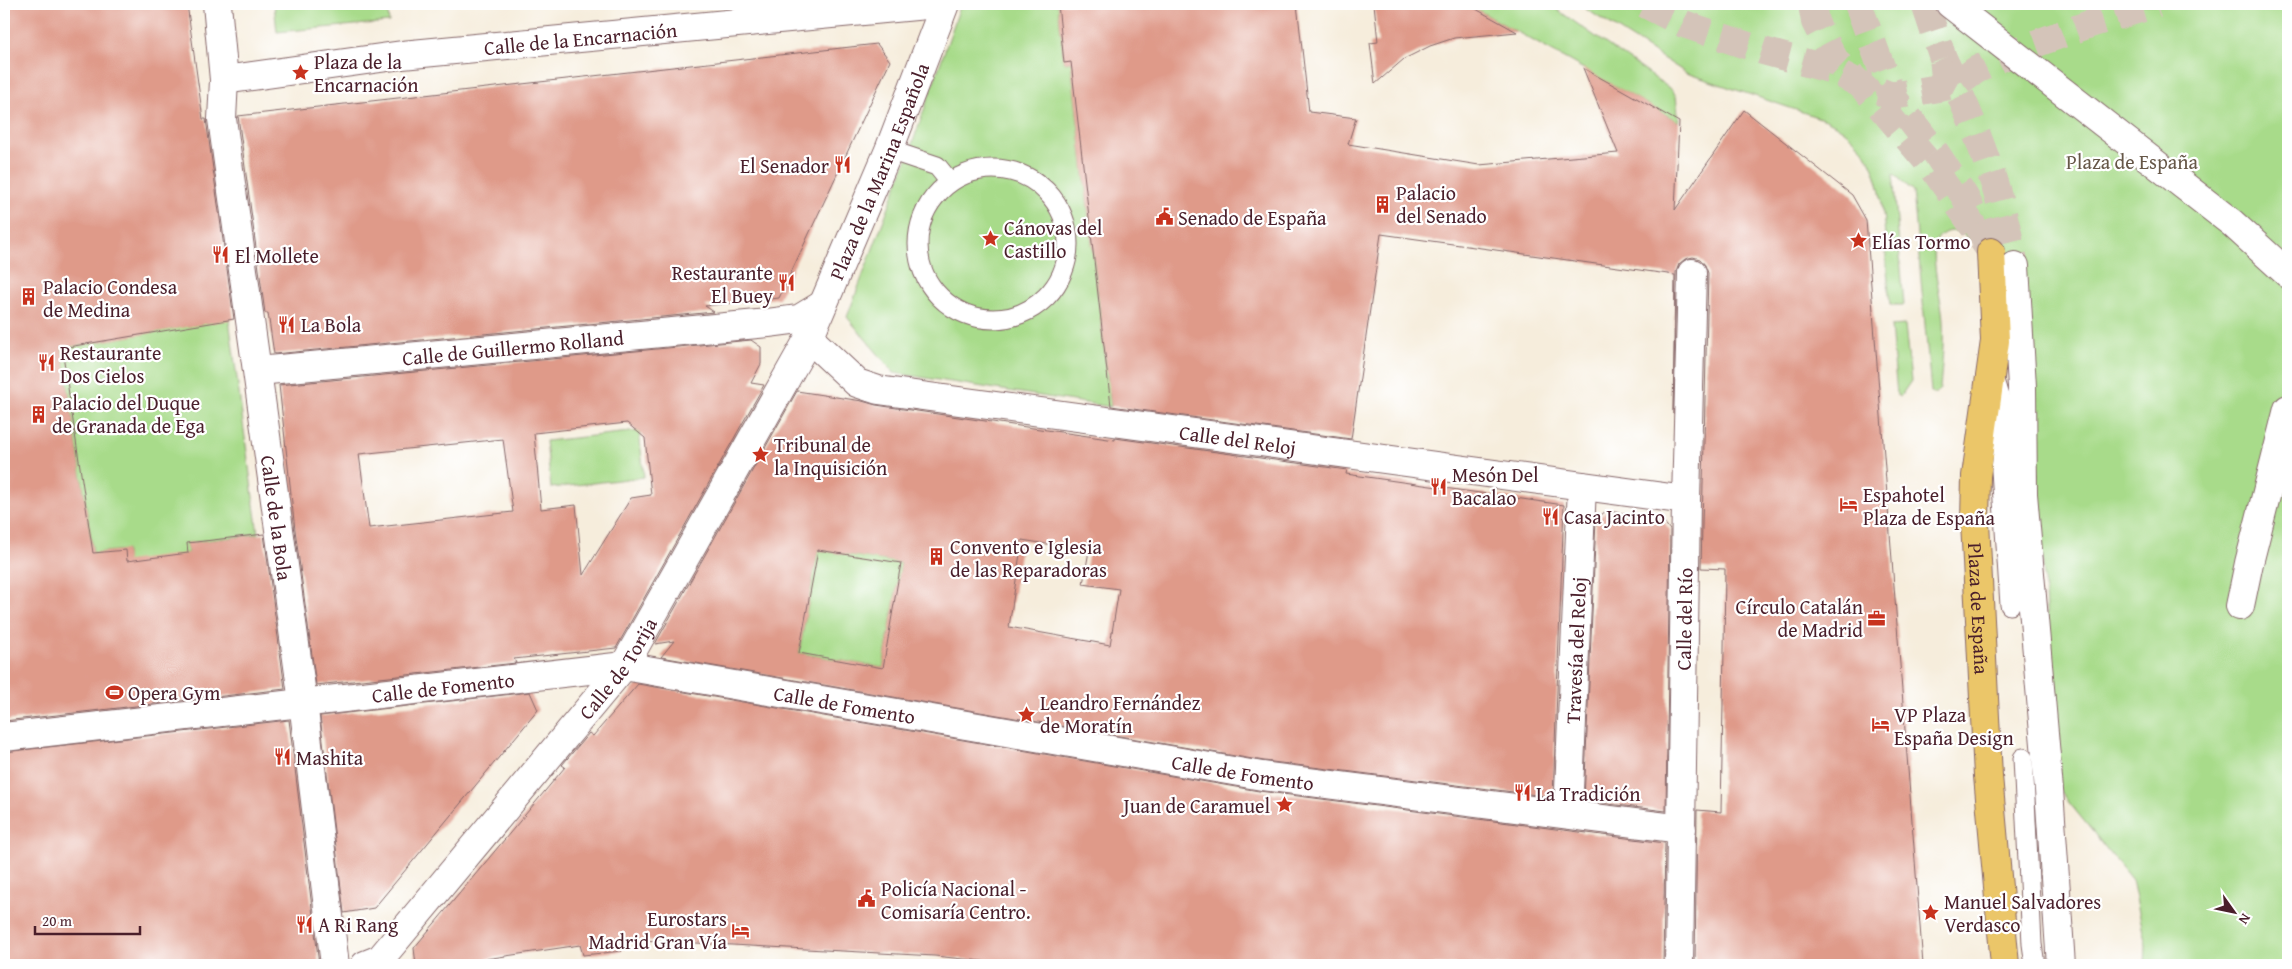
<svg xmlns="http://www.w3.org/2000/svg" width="2292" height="969" viewBox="0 0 2292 969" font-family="'Gentium Book Plus',serif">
<rect width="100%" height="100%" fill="#fff"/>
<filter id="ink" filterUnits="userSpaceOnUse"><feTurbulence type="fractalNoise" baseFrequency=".02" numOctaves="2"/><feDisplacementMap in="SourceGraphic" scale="10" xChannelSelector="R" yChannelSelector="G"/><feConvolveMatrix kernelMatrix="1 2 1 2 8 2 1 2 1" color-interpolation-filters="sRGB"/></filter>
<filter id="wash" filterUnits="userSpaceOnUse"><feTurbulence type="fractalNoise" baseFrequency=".0096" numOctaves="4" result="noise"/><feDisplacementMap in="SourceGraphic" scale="20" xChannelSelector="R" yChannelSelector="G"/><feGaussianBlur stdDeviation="1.12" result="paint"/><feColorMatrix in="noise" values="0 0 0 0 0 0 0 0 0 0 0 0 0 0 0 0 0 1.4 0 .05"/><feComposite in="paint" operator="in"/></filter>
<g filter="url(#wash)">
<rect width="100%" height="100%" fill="#f6eddc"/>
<path fill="#a8db8a" stroke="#797d5a" d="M274,4H387L389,22L277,32Z
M961,4H1058L1064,63L1071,62L1111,407L894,373L847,317L908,156Z
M1467,4H1549L1672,90L1676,96L1679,122Z
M1578,4H2288V965H2145L2146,945L2132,880L2058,789L2024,279C2011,268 1968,231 1952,231C1944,231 1937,237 1935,244C1931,262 1942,300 1943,320C1944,343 1942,366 1940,389L1935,394L1931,392L1913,191L1893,173L1904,305H1890C1888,282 1886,259 1885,236C1881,185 1877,145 1826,120L1686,73Z
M229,319L258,534L187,543L188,553L127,571L126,550L93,553L62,348Z
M1905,325L1911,381L1900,397L1897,395L1891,326Z
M639,431L644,477L551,488L546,441Z
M818,550L901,563L883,668L799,653Z"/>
<g id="blocks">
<path fill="#df9a89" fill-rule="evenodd" d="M4,4H187L203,119H206L234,319L62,348L93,553L126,550L127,561L188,553L187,543L264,534L285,689L4,721Z
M1058,4H1297L1309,112L1356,118L1348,144L1479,165L1618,153L1583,68L1679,122L1675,210L1744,110L1852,195L1866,220L1923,965H1695L1697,810L1721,812L1724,649L1725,569L1701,568L1708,273L1705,265L1700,259L1693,257L1685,259L1679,264L1676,272L1673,414L1675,275L1381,234L1351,439L1111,406L1071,62L1064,63Z
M1374,4H1467L1517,32L1454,38L1430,46L1404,59L1375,84L1370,43L1378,42Z
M877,44L890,61L779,298L705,306L714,312L274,354L268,313H265L238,116Z
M751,340L761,347V364L751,383L764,385L616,648L514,659L516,663L316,685L295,530L279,385ZM627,423L645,438L651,495L631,498L583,575L576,505L541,509L534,433ZM503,439L513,512L369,528L359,454Z
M797,391L862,401L876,405L1115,440V438L1347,470L1346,474L1564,505L1553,797L1264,761L661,657L674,641L655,644ZM1022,540L1089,551L1083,584L1119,589L1110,645L1009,627ZM818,550L901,563L883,668L799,653Z
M1606,511L1661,518L1670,530L1666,811L1584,801L1596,519Z
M638,684L1259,791L1665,843L1663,965H1018L935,956L622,939V951L583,955L580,945L445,965H416L414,948L565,767L562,765L589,733L593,736Z
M530,692L538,710L374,908L344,913L320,716Z
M289,720L319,965H4V752Z"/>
</g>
</g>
<g filter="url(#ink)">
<use href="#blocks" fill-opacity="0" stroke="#866769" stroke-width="1"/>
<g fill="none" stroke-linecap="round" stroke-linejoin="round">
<path stroke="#d4c4b9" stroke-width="28" stroke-dasharray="28 14" stroke-linecap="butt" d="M1943,58C1977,129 2000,188 2015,266"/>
<path stroke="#d4c4b9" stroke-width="28" stroke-dasharray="28 14" stroke-linecap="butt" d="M1645,4L1684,24L1763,51L1833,70L1856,82L1892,96L1956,85L1976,70L2018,50L2090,24L2157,4
M1812,4L1815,22L1836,62L1867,91L1933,168L1991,252
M1939,88L1945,77L1943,58"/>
<path stroke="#d4c4b9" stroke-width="28" stroke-dasharray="28 14" stroke-linecap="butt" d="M1858,4L1892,96L1936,153L1965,197L1991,252
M1925,4L1943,58"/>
<defs>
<path id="service" d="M889,150L937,166L950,182
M918 244a75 75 0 1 1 150 0a75 75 0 1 1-150 0Z
M1993,377L2002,406L2005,434L2001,470L2010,605
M2023,758L2032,944L2035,965"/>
<path id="pedestrian" d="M1950,4L2232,223L2288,274
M1686,500L1692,273
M2240,606L2249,563L2288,409"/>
<g id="minor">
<path id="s1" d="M217,4L224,80L222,119L303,702L335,965"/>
<path id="s2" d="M224,80L402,55L937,4"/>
<path d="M2015,266L2022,387L2023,494L2049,790L2061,965"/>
<path id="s3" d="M809,338L857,383L878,390L1686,500L1679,965"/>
<path id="s4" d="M258,371L768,323L799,319L822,305"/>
<path id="s5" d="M4,737L624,666L1262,776L1682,829"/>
<path id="s6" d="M1568,814L1582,486"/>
<path id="s7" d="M365,965L380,959L624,666L809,338L889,150L945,4"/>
</g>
<g id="primary">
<path id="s8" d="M1991,252L1995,341L1976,476L1975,522L1988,776L2005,965"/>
</g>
</defs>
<use href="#service" stroke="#866769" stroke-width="21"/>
<use href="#pedestrian" stroke="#866769" stroke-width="30"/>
<use href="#minor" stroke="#866769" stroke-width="30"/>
<use href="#primary" stroke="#866769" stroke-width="30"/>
<use href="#service" stroke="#fff" stroke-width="19"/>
<use href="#pedestrian" stroke="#fff" stroke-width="28"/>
<use href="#minor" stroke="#fff" stroke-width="28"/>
<use href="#primary" stroke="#ebc669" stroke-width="28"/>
</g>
</g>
<defs>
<symbol id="sight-bare" viewBox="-9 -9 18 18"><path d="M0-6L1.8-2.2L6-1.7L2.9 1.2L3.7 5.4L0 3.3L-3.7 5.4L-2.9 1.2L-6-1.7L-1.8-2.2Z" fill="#c8321e" stroke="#fff" stroke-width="2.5" paint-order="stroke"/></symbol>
<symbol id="restaurant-bare" viewBox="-9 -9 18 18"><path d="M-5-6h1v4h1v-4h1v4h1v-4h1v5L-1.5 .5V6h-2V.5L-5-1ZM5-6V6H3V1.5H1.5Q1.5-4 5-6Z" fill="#c8321e" stroke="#fff" stroke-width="2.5" paint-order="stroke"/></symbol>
<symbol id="building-bare" viewBox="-9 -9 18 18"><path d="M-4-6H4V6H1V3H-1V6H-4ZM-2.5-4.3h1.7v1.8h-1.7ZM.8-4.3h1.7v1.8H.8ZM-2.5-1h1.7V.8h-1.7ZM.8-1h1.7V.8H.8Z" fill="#c8321e" stroke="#fff" stroke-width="2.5" paint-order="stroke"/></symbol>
<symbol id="civic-bare" viewBox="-9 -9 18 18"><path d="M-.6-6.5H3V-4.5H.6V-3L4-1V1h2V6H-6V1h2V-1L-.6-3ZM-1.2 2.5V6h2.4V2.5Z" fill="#c8321e" stroke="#fff" stroke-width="2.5" paint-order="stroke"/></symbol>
<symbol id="hotel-bare" viewBox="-9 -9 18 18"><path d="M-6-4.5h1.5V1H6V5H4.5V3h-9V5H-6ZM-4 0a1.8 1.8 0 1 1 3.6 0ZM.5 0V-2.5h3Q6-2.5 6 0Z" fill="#c8321e" stroke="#fff" stroke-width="2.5" paint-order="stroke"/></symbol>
<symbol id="office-bare" viewBox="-9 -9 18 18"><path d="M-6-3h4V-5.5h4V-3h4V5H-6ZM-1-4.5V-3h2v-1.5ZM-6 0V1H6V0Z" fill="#c8321e" stroke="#fff" stroke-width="2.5" paint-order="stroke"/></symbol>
<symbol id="stadium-bare" viewBox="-9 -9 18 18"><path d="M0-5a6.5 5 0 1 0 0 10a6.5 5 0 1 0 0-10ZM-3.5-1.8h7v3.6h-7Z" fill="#c8321e" stroke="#fff" stroke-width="2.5" paint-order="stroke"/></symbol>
</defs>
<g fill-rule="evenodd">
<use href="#sight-bare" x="288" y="60" width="25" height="25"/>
<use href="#restaurant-bare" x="830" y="152" width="25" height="25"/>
<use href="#building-bare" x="1370" y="192" width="25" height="25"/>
<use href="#civic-bare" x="1152" y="204" width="25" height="25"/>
<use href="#sight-bare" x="978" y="226" width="25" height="25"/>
<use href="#sight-bare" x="1846" y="228" width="25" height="25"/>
<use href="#restaurant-bare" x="208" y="242" width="25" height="25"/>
<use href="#restaurant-bare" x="774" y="270" width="25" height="25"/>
<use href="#building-bare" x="16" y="284" width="25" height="25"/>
<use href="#restaurant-bare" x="274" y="312" width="25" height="25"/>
<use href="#restaurant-bare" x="34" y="350" width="25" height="25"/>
<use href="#building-bare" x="26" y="402" width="25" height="25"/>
<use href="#sight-bare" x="748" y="442" width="25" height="25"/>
<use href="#restaurant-bare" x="1426" y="474" width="25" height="25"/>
<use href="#hotel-bare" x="1836" y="492" width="25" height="25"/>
<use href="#restaurant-bare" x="1538" y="504" width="25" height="25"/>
<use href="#building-bare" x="924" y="544" width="25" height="25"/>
<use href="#office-bare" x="1864" y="606" width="25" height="25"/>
<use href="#stadium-bare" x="102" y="680" width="25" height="25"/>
<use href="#sight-bare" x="1014" y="702" width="25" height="25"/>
<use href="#hotel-bare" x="1868" y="712" width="25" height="25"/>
<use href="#restaurant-bare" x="270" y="744" width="25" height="25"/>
<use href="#restaurant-bare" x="1510" y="780" width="25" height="25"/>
<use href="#sight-bare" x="1272" y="792" width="25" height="25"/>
<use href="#civic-bare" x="854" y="886" width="25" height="25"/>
<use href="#sight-bare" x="1918" y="900" width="25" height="25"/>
<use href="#restaurant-bare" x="292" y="912" width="25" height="25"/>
<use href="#hotel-bare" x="728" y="918" width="25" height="25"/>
</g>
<g text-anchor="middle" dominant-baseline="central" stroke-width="4.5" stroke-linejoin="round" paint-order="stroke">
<g font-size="20" fill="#4a1f2b" stroke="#fff">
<text stroke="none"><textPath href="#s2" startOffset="359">Calle de la Encarnación</textPath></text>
<text stroke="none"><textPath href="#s7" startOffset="955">Plaza de la Marina Española</textPath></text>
<text stroke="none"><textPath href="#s4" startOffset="256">Calle de Guillermo Rolland</textPath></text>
<text stroke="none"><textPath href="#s3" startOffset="451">Calle del Reloj</textPath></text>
<text stroke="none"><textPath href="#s1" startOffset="518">Calle de la Bola</textPath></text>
<text stroke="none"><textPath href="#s8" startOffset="358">Plaza de España</textPath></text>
<text transform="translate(1684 619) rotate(-89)">Calle del Río</text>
<text stroke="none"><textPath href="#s6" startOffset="164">Travesía del Reloj</textPath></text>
<text stroke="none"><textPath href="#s7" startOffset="392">Calle de Torija</textPath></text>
<text stroke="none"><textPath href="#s5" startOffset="442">Calle de Fomento</textPath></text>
<text stroke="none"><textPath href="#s5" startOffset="848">Calle de Fomento</textPath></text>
<text stroke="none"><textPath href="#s5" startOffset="1252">Calle de Fomento</textPath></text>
</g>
<g font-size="20" fill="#4a1f2b" stroke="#fff" text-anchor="start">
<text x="314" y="61">Plaza de la<tspan x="314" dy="23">Encarnación</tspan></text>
<text x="829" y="165" text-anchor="end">El Senador</text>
<text x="1396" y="192">Palacio<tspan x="1396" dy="23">del Senado</tspan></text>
<text x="1178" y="217">Senado de España</text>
<text x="1004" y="227">Cánovas del<tspan x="1004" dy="23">Castillo</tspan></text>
<text x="1872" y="241">Elías Tormo</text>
<text x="235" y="255">El Mollete</text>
<text x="773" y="272" text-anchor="end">Restaurante<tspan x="773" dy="23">El Buey</tspan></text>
<text x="43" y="286">Palacio Condesa<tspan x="43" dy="23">de Medina</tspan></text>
<text x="301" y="324">La Bola</text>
<text x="60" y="352">Restaurante<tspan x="60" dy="23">Dos Cielos</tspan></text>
<text x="52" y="402">Palacio del Duque<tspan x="52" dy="23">de Granada de Ega</tspan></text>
<text x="774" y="444">Tribunal de<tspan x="774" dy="23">la Inquisición</tspan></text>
<text x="1452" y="474">Mesón Del<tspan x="1452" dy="23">Bacalao</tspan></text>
<text x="1863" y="494">Espahotel<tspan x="1863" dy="23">Plaza de España</tspan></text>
<text x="1564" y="516">Casa Jacinto</text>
<text x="950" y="546">Convento e Iglesia<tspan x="950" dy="23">de las Reparadoras</tspan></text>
<text x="1863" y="606" text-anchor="end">Círculo Catalán<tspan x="1863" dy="23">de Madrid</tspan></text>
<text x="128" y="692">Opera Gym</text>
<text x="1040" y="702">Leandro Fernández<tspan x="1040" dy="23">de Moratín</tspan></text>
<text x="1894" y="714">VP Plaza<tspan x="1894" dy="23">España Design</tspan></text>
<text x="296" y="757">Mashita</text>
<text x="1536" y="793">La Tradición</text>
<text x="1270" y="805" text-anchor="end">Juan de Caramuel</text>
<text x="881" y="888">Policía Nacional -<tspan x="881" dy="23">Comisaría Centro.</tspan></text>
<text x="1944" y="901">Manuel Salvadores<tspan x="1944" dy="23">Verdasco</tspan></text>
<text x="727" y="918" text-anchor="end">Eurostars<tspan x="727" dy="23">Madrid Gran Vía</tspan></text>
<text x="318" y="924">A Ri Rang</text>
</g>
<g font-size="20" fill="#665748" stroke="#fff">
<text x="2132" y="161">Plaza de España</text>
</g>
</g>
<rect width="2292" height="969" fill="none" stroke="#fff" stroke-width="20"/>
<g transform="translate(2234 912) rotate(123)" stroke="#ffffff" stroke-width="4" paint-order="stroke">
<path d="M0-4L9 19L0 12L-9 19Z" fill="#4a1f2b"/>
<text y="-8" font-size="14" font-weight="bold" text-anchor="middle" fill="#4a1f2b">N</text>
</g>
<path d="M35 926v8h105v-8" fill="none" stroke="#4a1f2b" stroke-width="2.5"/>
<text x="42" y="926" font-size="15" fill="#4a1f2b" stroke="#ffffff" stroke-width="4" paint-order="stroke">20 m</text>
</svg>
